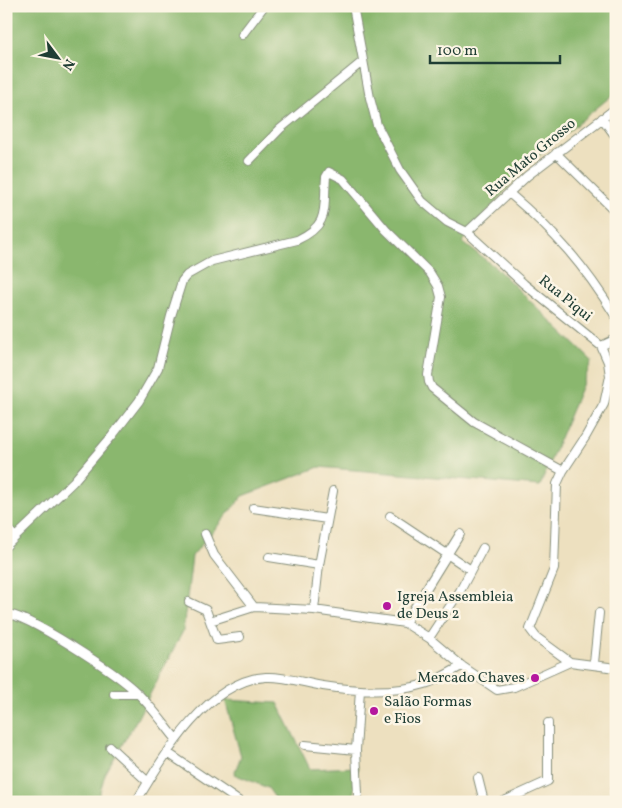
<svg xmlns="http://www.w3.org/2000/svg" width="622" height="808" viewBox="0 0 622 808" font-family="Vollkorn,serif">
<rect width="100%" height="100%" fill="#fcf5e5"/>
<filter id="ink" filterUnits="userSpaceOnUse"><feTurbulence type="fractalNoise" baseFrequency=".02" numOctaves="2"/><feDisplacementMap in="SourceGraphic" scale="10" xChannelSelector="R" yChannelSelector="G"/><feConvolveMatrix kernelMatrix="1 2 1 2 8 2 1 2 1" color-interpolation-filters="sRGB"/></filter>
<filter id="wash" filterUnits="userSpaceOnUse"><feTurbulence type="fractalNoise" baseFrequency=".0096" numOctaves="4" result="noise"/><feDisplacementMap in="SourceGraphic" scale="20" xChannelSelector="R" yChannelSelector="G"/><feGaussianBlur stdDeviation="1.12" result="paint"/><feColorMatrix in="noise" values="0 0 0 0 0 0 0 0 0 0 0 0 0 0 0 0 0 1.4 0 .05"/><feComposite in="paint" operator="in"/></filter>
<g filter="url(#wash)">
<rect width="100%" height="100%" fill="#ede0bf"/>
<path fill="#8ab76e" stroke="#547a51" d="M6,6H616V92L525,167L462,242L495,267L592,361L540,486L319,467L243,496L192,556L183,631L137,719L105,774L97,802H6Z
M225,700L278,703L310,769L358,767L352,802H278L268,788L234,774L241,756Z"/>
</g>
<g filter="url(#ink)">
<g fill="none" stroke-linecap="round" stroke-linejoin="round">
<defs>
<path id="street" d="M353,6L370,98L377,125L400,170L422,201L447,222L467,232L524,284L601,346L608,362L610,376L604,404L586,436L563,471L557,484L554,569L530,629L536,637L570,662
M242,35L264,6
M602,118L616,137
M556,153L616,212
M249,161L280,129L362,62
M509,193C556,233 584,265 616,317
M467,232L527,176L616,108
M601,346L616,339
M253,508L327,519
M390,516L471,570
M6,527L15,537
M205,534L214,555L254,607
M6,546L73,482L112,436L139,401L158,368L171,316L182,281L187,275L212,261L297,240C331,224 323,209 326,177L329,172L343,179L386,230L430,273L438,286L441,297L428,375L429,382L432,388L474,422L563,471
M269,557L319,565
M189,602L206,610L217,640L240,637
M314,610L319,565L333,491
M6,614C27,614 116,673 134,690C150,704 163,723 176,739
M210,621L254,607L314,610L405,623L429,638L462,666L497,690L514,687L570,662L616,668
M405,623L460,534
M429,638L460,591L483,548
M594,663L599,613
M114,694H138
M305,745L356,750
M110,747L148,782
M168,753L240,802
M478,778L484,802
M358,794L356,750L360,690
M136,802C163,757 208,680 266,677C284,676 305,683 323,686C355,691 393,694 425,684C438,680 450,672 462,666
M502,802L548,781V723
M614,802L616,786"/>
</defs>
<use href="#street" stroke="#868e7a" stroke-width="10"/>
<use href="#street" stroke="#fff" stroke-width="8"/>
</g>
</g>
<g fill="#b5179e" stroke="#fcf5e5" stroke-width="2">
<circle cx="387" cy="606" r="5"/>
<circle cx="535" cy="678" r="5"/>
<circle cx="374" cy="711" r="5"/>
</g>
<g text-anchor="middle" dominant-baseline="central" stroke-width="5" stroke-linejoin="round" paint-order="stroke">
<g font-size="15" fill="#1f3d34" stroke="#fcf5e5">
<text transform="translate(531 158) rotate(-40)">Rua Mato Grosso</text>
<text transform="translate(565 299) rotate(39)">Rua Piqui</text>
</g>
<g font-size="15" fill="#1f3d34" stroke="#fcf5e5" text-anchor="start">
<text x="397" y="597">Igreja Assembleia<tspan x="397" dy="17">de Deus 2</tspan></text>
<text x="525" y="678" text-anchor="end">Mercado Chaves</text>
<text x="384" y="702">Salão Formas<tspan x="384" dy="17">e Fios</tspan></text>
</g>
</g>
<rect width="622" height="808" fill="none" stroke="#fcf5e5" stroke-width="25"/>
<g transform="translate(58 58) rotate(122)" stroke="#fcf5e5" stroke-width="4" paint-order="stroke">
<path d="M0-4L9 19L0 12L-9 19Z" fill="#1f3d34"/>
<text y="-8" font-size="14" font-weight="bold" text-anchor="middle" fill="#1f3d34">N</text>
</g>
<path d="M430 55v8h130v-8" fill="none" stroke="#1f3d34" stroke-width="2.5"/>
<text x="437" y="55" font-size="15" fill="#1f3d34" stroke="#fcf5e5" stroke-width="4" paint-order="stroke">100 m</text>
</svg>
